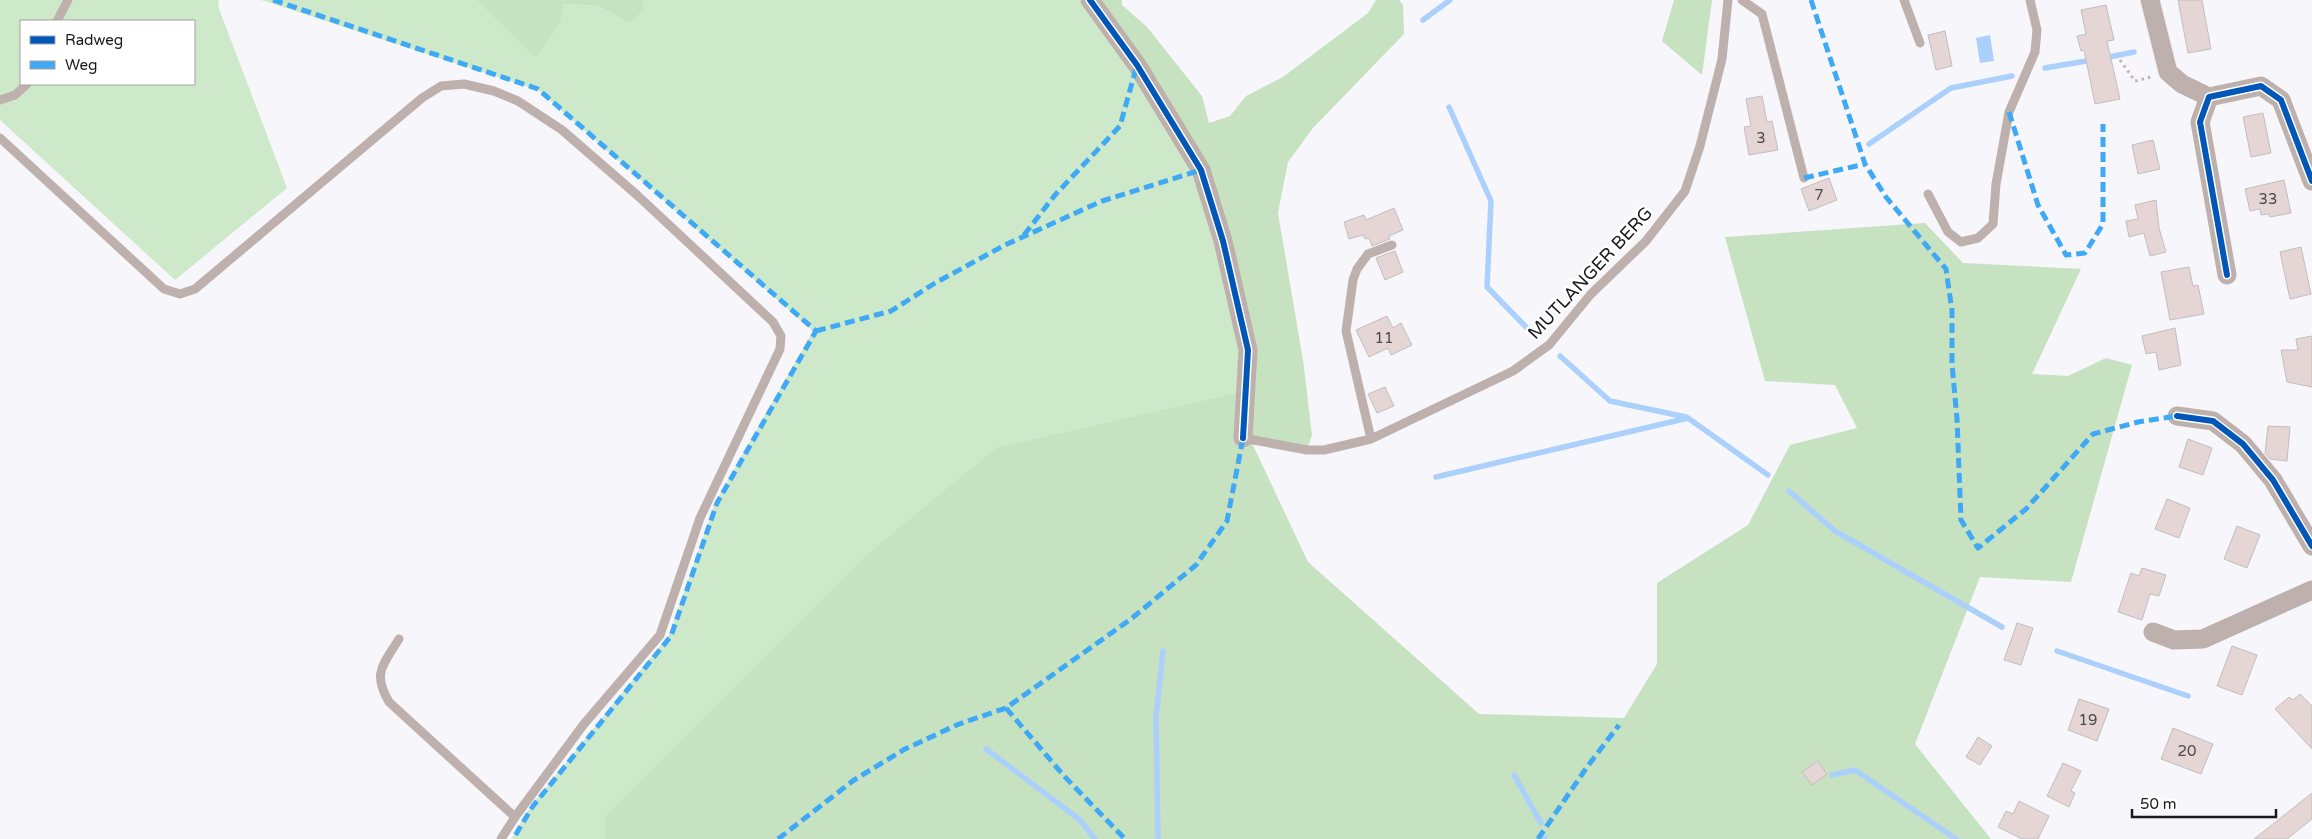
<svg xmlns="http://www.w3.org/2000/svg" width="2312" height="839" viewBox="0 0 2312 839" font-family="'Varela Round',sans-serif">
<rect width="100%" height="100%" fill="#f7f6fb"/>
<path fill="#cee9ca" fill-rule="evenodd" d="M0,0H219L218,6L287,188L175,280L0,120ZM21,21H194V84H21Z
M261,0H476L535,58L562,4L598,6L630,23L645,9L643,0H1090L1201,170L1223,241L1247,391L605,816V839H511L531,806L669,635L715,503L813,331L538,90Z"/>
<path fill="#c6e2c1" d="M476,0H643L645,9L630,23L598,6L563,4L560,23L535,58Z
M1090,0H1122V5L1147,27L1202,96L1209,123L1230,116L1246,96L1283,77L1368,13L1376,0H1399L1403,5L1404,34L1313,128L1288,162L1278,213L1303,360L1312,435L1307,450L1251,441L1308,562L1479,714L1624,718L1657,664V583L1748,525L1790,445L1857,428L1835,385L1765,381L1725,237L1925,223L1963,263L2081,269L2032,374L2068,376L2106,358L2132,365L2071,582L1980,577L1915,744L1991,839H605V816L869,553L996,448L1246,391L1248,350L1201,170Z
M1674,0H1712L1702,75L1662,41Z"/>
<path fill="#abd0fc" d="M1990,35L1994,61L1980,63L1976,38Z"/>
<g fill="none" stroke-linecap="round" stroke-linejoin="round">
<path stroke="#abd0fc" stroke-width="5.5" d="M1423,20L1450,0
M2104,58L2134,52
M2045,68L2092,60
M1449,107L1491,201L1487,287L1528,329
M1869,144L1951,88L2012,76
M1560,356L1610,401L1686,417
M1436,477L1688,418L1768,475
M1789,491L1835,531L2002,627
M2057,651L2188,696
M986,749L1079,819L1095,839
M1514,775L1541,823
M1832,775L1855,770L1956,839
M1545,838V839
M1158,839L1156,717L1163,651"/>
</g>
<path fill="#e5d5d5" stroke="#c1bec0" d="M2178,0H2202L2211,49L2188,53Z
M2106,5L2114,40L2107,41L2120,99L2095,104L2084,50L2081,51L2077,36L2086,34L2081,10Z
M1945,31L1952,66L1936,70L1928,35Z
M1762,96L1767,122L1772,121L1778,150L1749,155L1744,127L1751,126L1746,99Z
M2263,113L2271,153L2251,157L2243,117Z
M2153,140L2160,169L2138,174L2132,145Z
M1829,178L1837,200L1809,211L1801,189Z
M2284,180L2291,213L2270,217L2269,214L2261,215L2260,209L2250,211L2245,189Z
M2156,200L2159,228L2166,252L2150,256L2144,233L2129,237L2126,221L2138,219L2135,205Z
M1394,208L1403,230L1389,236L1390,239L1372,246L1369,238L1365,239L1363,235L1349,239L1344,222L1364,215L1366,220Z
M2301,247L2311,294L2290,299L2280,252Z
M1395,251L1403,272L1385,280L1376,258Z
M2189,267L2193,286L2198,285L2204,314L2170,320L2161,272Z
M1387,316L1393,328L1401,323L1412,345L1391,355L1388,348L1369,357L1356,330Z
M2175,328L2181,365L2159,370L2156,352L2146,354L2142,336Z
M2312,336V387L2287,382L2281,350H2298L2296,339Z
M1385,387L1394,406L1377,413L1368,394Z
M2268,426L2290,427L2287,461L2270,459L2265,453Z
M2188,439L2212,448L2203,475L2179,467Z
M2167,499L2190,508L2179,538L2155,529Z
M2237,526L2260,535L2247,568L2224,559Z
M2142,568L2166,575L2159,596L2150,594L2142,620L2118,612L2131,573L2139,576Z
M2017,623L2033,628L2021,665L2004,660Z
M2232,646L2257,655L2242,695L2217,686Z
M2300,694L2312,706V749L2275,709L2289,697L2293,700Z
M2079,699L2109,709L2097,741L2068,730Z
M2173,728L2213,744L2201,774L2161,759Z
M1978,737L1992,746L1980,765L1966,757Z
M1818,761L1827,774L1812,785L1802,772Z
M2063,763L2081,771L2071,791L2075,793L2069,807L2047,796Z
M2312,793V819L2287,839H2254Z
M2019,801L2049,816L2038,839H2022L1998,827L2006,811L2013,814Z"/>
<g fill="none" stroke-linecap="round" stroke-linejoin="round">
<path stroke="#bdb5b5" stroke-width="3" stroke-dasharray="2.5 4" stroke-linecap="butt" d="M2120,60L2135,81L2151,77"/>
<path stroke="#beb0ac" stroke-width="9" d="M1742,0L1762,14L1804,178
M1904,0L1920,43
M57,21L68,0
M0,100L15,95L27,84
M0,138L164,289L180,294L195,289L422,98L441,86L464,84L494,91L518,101L562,130L637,195L773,322L781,336L780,349L700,518L660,635L584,724L515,817L501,839
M1928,194L1948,232L1961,242L1978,238L1993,224L1996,184L2009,112L2035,52L2037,30L2030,0
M1243,438L1307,450H1324L1371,439L1513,371L1549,345L1591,294L1646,241L1685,191L1700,146L1722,59L1728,0
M1371,439L1346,331L1353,280L1357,269L1368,254L1392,245
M399,639C383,665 372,673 389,702L515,817"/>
<path stroke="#beb0ac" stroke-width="19" d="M1090,0L1137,65L1201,170L1223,241L1248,350L1243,438
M2150,0L2168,72L2182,84L2209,97
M2227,275L2200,122L2209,97L2261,86L2281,100L2312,181
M2177,416L2213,421L2243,444L2273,480L2312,546
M2153,632L2174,640L2203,639L2312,590"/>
<path stroke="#3fa9f5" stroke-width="5" stroke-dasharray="10 5" stroke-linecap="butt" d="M273,0L538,89L816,331L717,503L671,636L533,806L513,839
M1811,0L1865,164L1886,197L1946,269L1952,311V364L1957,419L1961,520L1978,548L2026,509L2093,434L2138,422L2177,416
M2009,112L2038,205L2066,255L2085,253L2103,224V124
M1804,178L1865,164
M1024,235L1055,195L1120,126L1137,65
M816,331L891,311L935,283L1005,245L1102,201L1201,170
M1006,708L1065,777L1125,839
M778,839L854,780L905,749L959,724L1006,708L1131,619L1196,565L1227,521L1243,438
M1538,839L1587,767L1619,725"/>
<defs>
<path id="cycleway" d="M1090,0L1137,65L1201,170L1223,241L1248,350L1243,438
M2227,275L2200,122L2209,97L2261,86L2281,100L2312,181
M2177,416L2213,421L2243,444L2273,480L2312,546"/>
</defs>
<use href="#cycleway" stroke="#fff" stroke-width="9"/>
<use href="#cycleway" stroke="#0057b8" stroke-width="6"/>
</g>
<g text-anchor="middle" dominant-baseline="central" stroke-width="5" stroke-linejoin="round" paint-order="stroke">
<g font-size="15" fill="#4d494a">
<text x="1761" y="138">3</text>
<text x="1819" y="195">7</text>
<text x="2268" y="199">33</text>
<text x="1384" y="338">11</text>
<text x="2088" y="720">19</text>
<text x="2187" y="751">20</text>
</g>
<g font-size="18" fill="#1a1a1c" stroke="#fff">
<text transform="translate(1590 273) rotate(-47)">MUTLANGER BERG</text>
</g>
</g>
<rect x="20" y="20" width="175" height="65" fill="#ffffff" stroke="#a3a3a4"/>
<rect x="30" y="36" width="25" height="8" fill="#0057b8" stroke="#a3a3a4"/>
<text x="65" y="45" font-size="15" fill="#1a1a1c">Radweg</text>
<rect x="30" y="61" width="25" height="8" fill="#3fa9f5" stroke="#a3a3a4"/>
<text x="65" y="70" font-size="15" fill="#1a1a1c">Weg</text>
<path d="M2132 809v8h144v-8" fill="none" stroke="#1a1a1c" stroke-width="2.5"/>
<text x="2140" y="809" font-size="15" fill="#1a1a1c" stroke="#ffffff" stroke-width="4" paint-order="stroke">50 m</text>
</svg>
